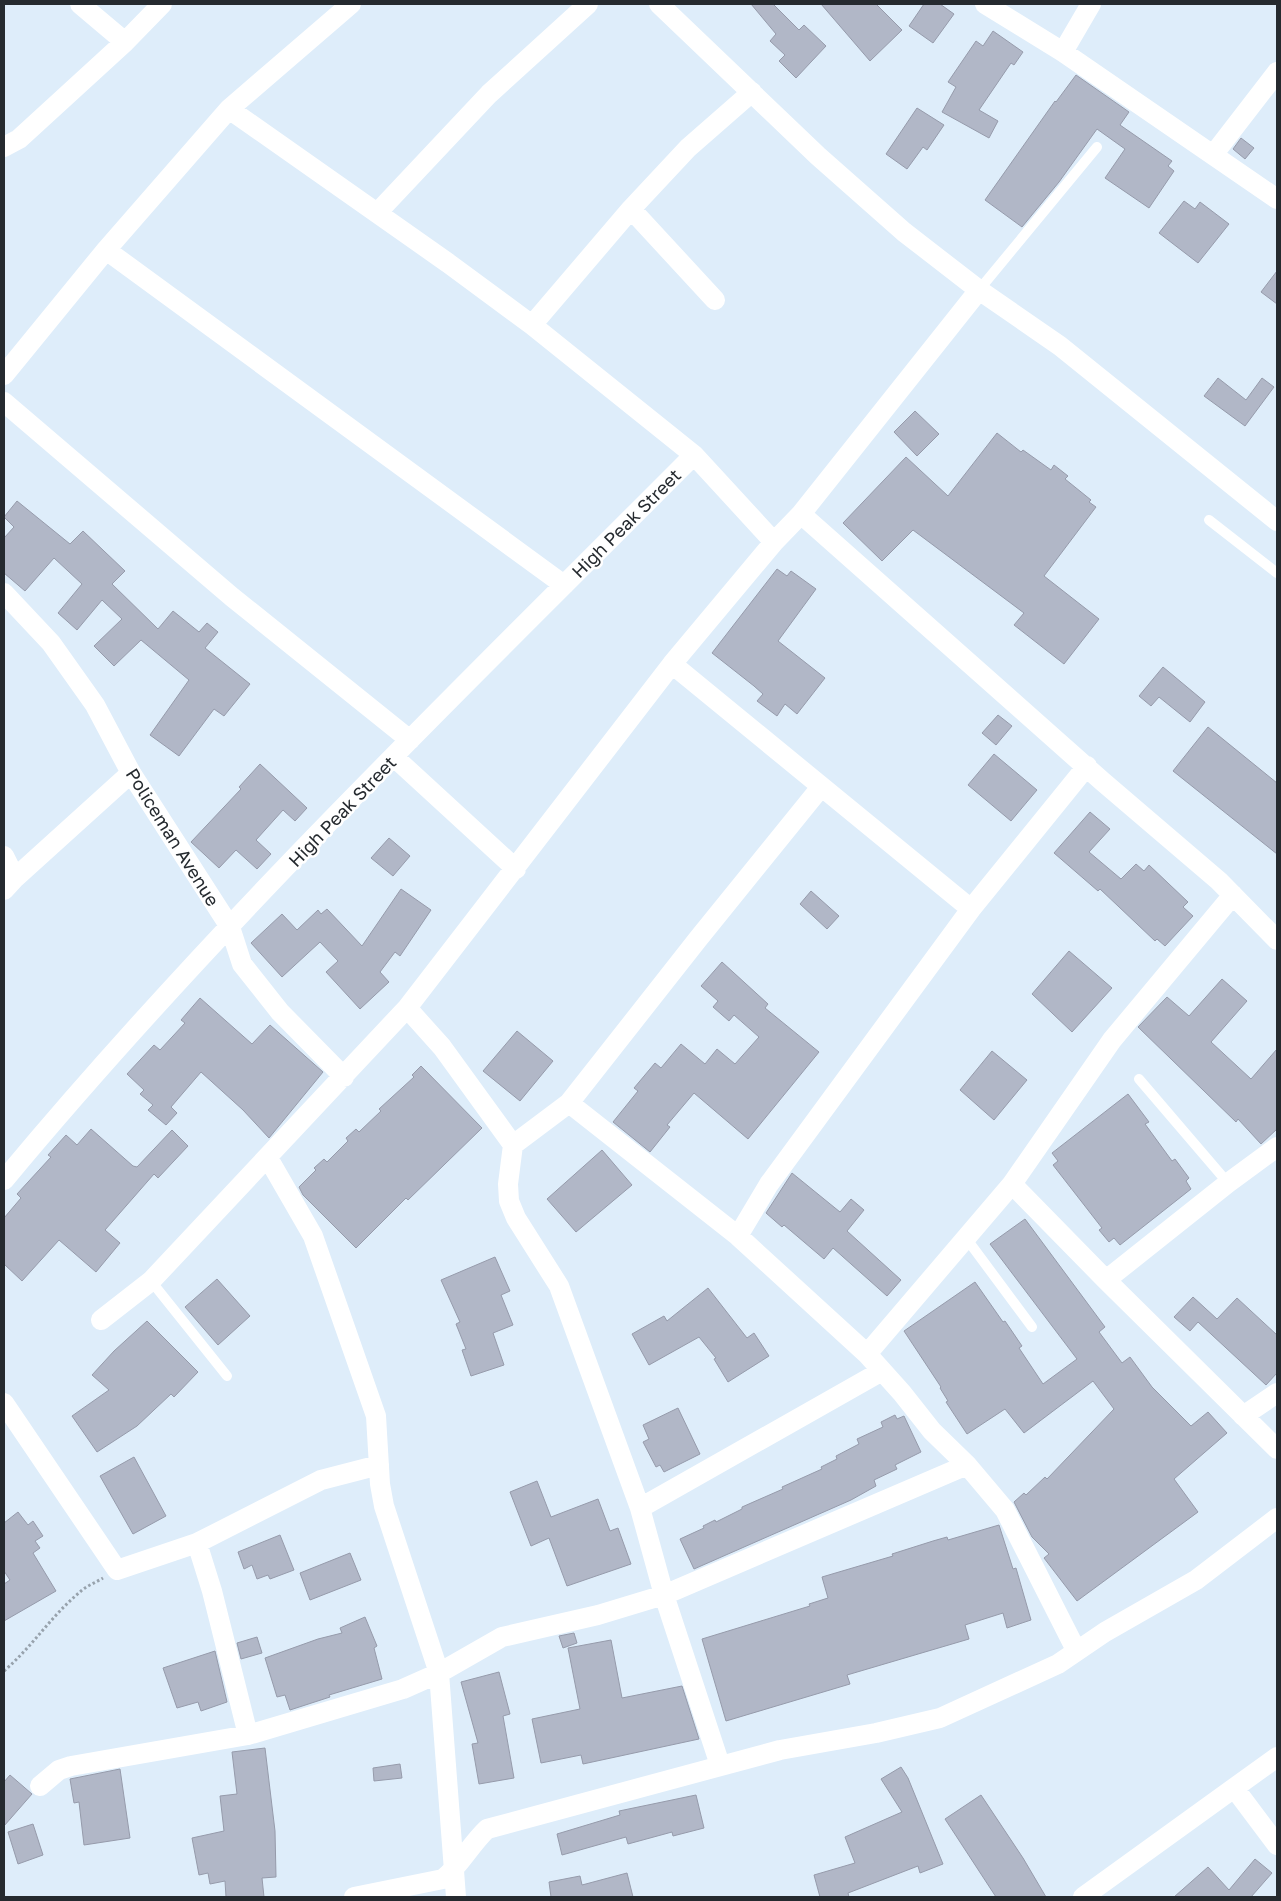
<svg xmlns="http://www.w3.org/2000/svg" width="1281" height="1901" viewBox="0 0 1281 1901" font-family="'Golos Text',sans-serif">
<rect width="100%" height="100%" fill="#deedfa"/>
<path fill="#b1b7c7" stroke="#969bab" d="M751,4H773L799,30L804,25L826,46L796,78L779,61L785,55L770,41L776,34Z
M821,4H876L902,30L870,61Z
M924,4H940L954,14L933,43L909,26Z
M993,31L1023,52L1014,65L1011,63L979,110L998,121L989,138L942,112L956,87L948,82L976,41L983,46Z
M1076,75L1129,112L1120,125L1172,161L1168,166L1174,171L1149,208L1105,178L1125,149L1097,129L1059,182L1022,227L985,200L1055,101L1056,102Z
M917,108L944,125L927,150L923,147L907,169L886,154Z
M1241,138L1254,148L1245,159L1233,149Z
M1184,201L1195,209L1200,202L1229,224L1198,263L1159,233Z
M1277,271V304L1261,292Z
M1218,378L1246,400L1262,378L1274,387L1245,426L1204,396Z
M915,411L939,434L917,456L894,432Z
M997,433L1021,452L1023,450L1051,470L1054,465L1068,476L1065,479L1091,500L1089,502L1096,507L1044,576L1099,619L1064,664L1014,625L1024,613L913,530L882,561L843,523L906,457L948,496Z
M17,501L70,544L83,531L125,571L112,584L158,629L173,611L199,632L207,623L218,632L205,648L250,684L224,716L214,709L179,756L150,735L189,680L141,640L114,666L94,646L122,619L102,600L77,630L58,613L82,584L54,558L25,591L4,573V538L14,527L4,517Z
M777,569L787,576L791,571L816,589L778,641L825,678L797,714L785,704L777,716L757,701L763,694L754,686L712,653Z
M1163,667L1205,702L1190,722L1159,697L1151,706L1139,696Z
M998,715L1012,726L996,745L982,733Z
M1208,727L1277,783V854L1173,771Z
M994,754L1037,790L1011,821L968,785Z
M260,764L307,808L295,821L283,810L256,840L271,854L257,869L236,850L219,868L191,842L241,789L239,787Z
M1090,812L1110,829L1089,852L1121,879L1136,864L1144,871L1149,865L1188,902L1183,907L1193,916L1165,946L1157,939L1155,941L1100,889L1098,891L1054,853Z
M389,838L410,856L393,876L371,858Z
M401,889L431,910L400,956L395,952L380,972L389,982L360,1009L326,972L338,961L320,942L282,977L251,943L282,914L297,930L318,910L321,914L327,909L362,946Z
M811,891L839,916L827,929L800,904Z
M1069,951L1112,988L1072,1032L1032,994Z
M722,962L768,1004L765,1008L819,1052L748,1139L694,1093L667,1125L670,1127L650,1152L613,1122L638,1091L634,1088L655,1063L661,1068L681,1044L705,1064L717,1049L735,1064L759,1037L734,1015L729,1021L713,1007L718,1001L701,986Z
M1222,979L1247,1001L1211,1042L1251,1079L1277,1049V1129L1261,1144L1238,1119L1236,1122L1138,1027L1167,997L1189,1016Z
M200,998L252,1044L270,1025L323,1072L269,1138L243,1110L201,1072L171,1107L177,1113L166,1125L148,1110L153,1105L140,1094L144,1090L127,1074L154,1045L160,1050L185,1023L181,1020Z
M517,1031L553,1061L520,1101L483,1071Z
M992,1051L1027,1080L994,1120L960,1090Z
M421,1066L482,1128L408,1200L406,1198L356,1248L303,1195L299,1187L316,1170L314,1168L324,1159L327,1162L348,1141L346,1138L356,1129L359,1132L381,1111L379,1109L414,1077L412,1075Z
M1128,1094L1149,1122L1145,1124L1172,1161L1175,1159L1189,1178L1186,1181L1191,1189L1120,1245L1114,1238L1109,1242L1099,1230L1102,1228L1053,1165L1058,1161L1052,1153Z
M91,1129L133,1166L137,1167L172,1130L188,1146L158,1178L154,1174L105,1230L120,1243L96,1272L59,1240L22,1281L4,1264V1218L21,1198L17,1194L51,1157L48,1155L66,1135L77,1145Z
M602,1150L632,1185L576,1232L547,1199Z
M792,1173L840,1212L851,1199L864,1210L847,1231L901,1280L887,1296L833,1248L824,1259L784,1225L782,1227L766,1213Z
M1025,1219L1105,1327L1099,1332L1122,1363L1130,1357L1152,1387L1191,1426L1208,1412L1227,1433L1174,1479L1198,1512L1077,1601L1044,1558L1049,1554L1032,1537L1014,1502L1024,1493L1026,1495L1045,1477L1047,1479L1114,1409L1093,1381L1024,1433L1005,1409L967,1434L946,1402L948,1401L940,1388L941,1387L904,1331L975,1282L1003,1322L1005,1321L1022,1346L1019,1348L1043,1384L1077,1359L990,1244Z
M495,1257L510,1291L501,1295L513,1325L493,1333L504,1365L471,1376L462,1350L466,1349L456,1324L460,1322L441,1280Z
M217,1279L250,1316L218,1345L185,1307Z
M708,1288L747,1338L754,1333L769,1356L728,1382L714,1359L716,1358L699,1337L649,1365L632,1334L664,1316L667,1321Z
M1193,1297L1217,1319L1237,1298L1277,1335V1373L1266,1385L1198,1322L1190,1331L1174,1317Z
M147,1321L198,1372L174,1397L171,1394L137,1426L97,1452L72,1416L109,1390L92,1375L114,1351Z
M678,1408L700,1454L664,1472L660,1465L656,1467L643,1442L649,1439L643,1425Z
M895,1415L897,1419L904,1416L921,1452L895,1465L897,1469L874,1480L876,1486L851,1500L694,1569L680,1539L704,1528L703,1526L715,1520L716,1522L742,1509V1507L783,1489L782,1487L822,1469L821,1467L837,1459L836,1456L859,1444L857,1439L883,1427L881,1422Z
M134,1457L166,1516L133,1534L100,1476Z
M537,1481L551,1517L598,1499L610,1531L618,1528L631,1564L567,1586L549,1538L531,1546L510,1492Z
M18,1512L28,1525L33,1521L43,1536L35,1541L40,1548L33,1553L56,1591L4,1621V1584L10,1580L4,1571V1523Z
M999,1525L1013,1569L1016,1568L1031,1620L1007,1628L1003,1613L965,1625L969,1639L847,1675L850,1684L726,1721L702,1639L810,1606L809,1604L828,1598L822,1577L893,1556L892,1554L933,1541L947,1537L948,1540Z
M280,1535L294,1570L270,1579L268,1575L257,1579L252,1565L244,1569L238,1552Z
M350,1553L361,1580L310,1600L300,1573Z
M365,1617L377,1646L374,1648L382,1679L329,1695L330,1697L290,1710L285,1695L277,1697L265,1658L318,1639L342,1633L340,1628Z
M574,1633L577,1643L563,1648L559,1636Z
M257,1637L262,1653L241,1659L237,1643Z
M611,1640L622,1698L682,1686L699,1739L583,1764L581,1755L541,1763L532,1719L580,1709L568,1648Z
M215,1651L227,1702L201,1711L198,1702L177,1708L163,1668Z
M499,1672L510,1714L503,1716L514,1778L479,1784L472,1744L478,1743L461,1682Z
M265,1748L275,1831L276,1877L262,1878L264,1897H226L225,1881L210,1884L208,1873L199,1875L192,1838L224,1831L220,1796L237,1794L232,1752Z
M400,1764L402,1778L374,1781L373,1768Z
M901,1767L908,1778L943,1864L920,1873L918,1866L848,1893L849,1897H820L814,1875L855,1863L845,1837L902,1812L881,1779Z
M120,1769L130,1838L84,1845L79,1802L74,1803L70,1779Z
M10,1775L32,1794L4,1826V1782Z
M696,1795L704,1828L673,1836L672,1832L628,1844L626,1837L562,1855L557,1834L620,1815L619,1811Z
M981,1795L1023,1858L1046,1897H996L945,1819Z
M33,1824L43,1855L18,1864L8,1832Z
M1255,1859L1272,1873L1251,1897H1174L1208,1867L1229,1890Z
M627,1873L633,1897H551L549,1882L580,1876L582,1885Z"/>
<g fill="none" stroke-linecap="round" stroke-linejoin="round">
<path stroke="#97a2ac" stroke-width="3" stroke-dasharray="2.5 2.5" stroke-linecap="butt" d="M4,1671C33,1646 51,1616 80,1592C86,1586 95,1583 103,1578"/>
<path stroke="#fff" stroke-width="10" d="M979,290L1097,147
M1209,520L1277,573
M1139,1079L1228,1183
M966,1238L1032,1327
M151,1281L227,1376"/>
<path stroke="#fff" stroke-width="20" d="M80,4L125,42
M659,4L818,156L904,232L979,290L1060,346L1277,521
M985,4L1063,52L1277,199
M1063,52L1091,4
M229,109L448,263L532,325L694,455L774,542
M4,147L19,139L125,42L162,4
M1213,155L1277,72
M631,209L715,300
M377,213L489,94L588,4
M106,250L564,585
M532,325L631,209L688,148L752,92
M4,375L106,250L229,109L351,4
M4,402L232,597L410,740
M801,514L1102,781L1219,881L1277,940
M4,593L51,643L95,705L131,773L230,927L242,964L280,1012L344,1077
M672,664L971,909
M394,757L516,869
M4,856L15,878L4,890
M15,878L131,773
M569,1103L738,1236L769,1184L971,909L1087,766
M513,1145L569,1103L698,939L821,787
M268,1158L313,1236L376,1416L380,1484L384,1506L439,1673L456,1897
M4,1180C217,924 459,691 694,455
M1012,1184L1106,1280L1277,1449
M738,1236L867,1354L902,1393L932,1431L967,1465L1005,1510L1076,1650
M1106,1280L1228,1183L1277,1147
M101,1320L151,1281L407,1008L672,664L774,542L801,514L979,290
M867,1354L1012,1184L1112,1040L1233,895
M4,1403L117,1570L197,1543L321,1480L379,1465
M1243,1416L1277,1393
M640,1508L882,1371
M197,1543L212,1591L248,1735
M720,1765L664,1595L967,1465
M40,1786L59,1770L71,1766L248,1735L403,1689L439,1673L502,1637L598,1615L664,1595L640,1508L559,1286L516,1218L509,1201L508,1184L513,1145L442,1047L407,1008
M1235,1789L1277,1845
M354,1897L443,1879C460,1866 470,1845 487,1829L780,1750L876,1733L940,1718L1058,1664L1105,1632L1196,1580L1277,1518
M1083,1897L1277,1757"/>
</g>
<g text-anchor="middle" dominant-baseline="central" stroke-width="5" stroke-linejoin="round" paint-order="stroke">
<g font-size="18" fill="#252a2f" stroke="#fff">
<text transform="translate(626 523) rotate(-45)">High Peak Street</text>
<text transform="translate(342 811) rotate(-46)">High Peak Street</text>
<text transform="translate(173 837) rotate(58)">Policeman Avenue</text>
</g>
</g>
<rect width="1281" height="1901" fill="none" stroke="#252a2f" stroke-width="10"/>
</svg>
